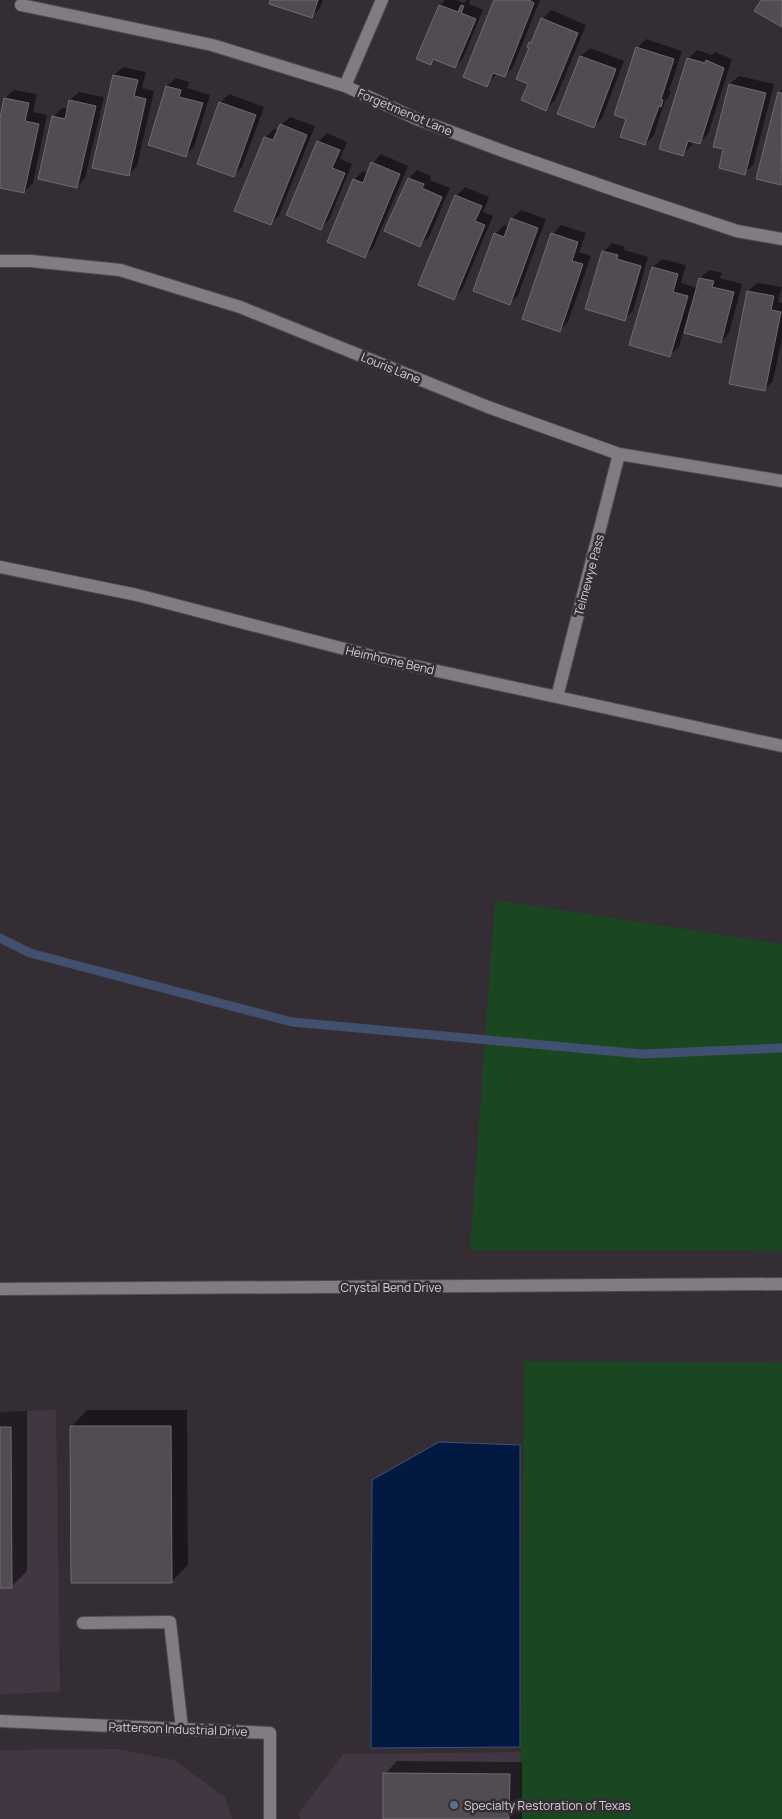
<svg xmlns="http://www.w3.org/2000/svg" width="782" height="1819" viewBox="0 0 782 1819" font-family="Manrope,sans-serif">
<rect width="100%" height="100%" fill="#342e34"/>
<path fill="#413742" d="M56,1410L60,1692L0,1694V1412Z
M118,1749L174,1760L225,1797L232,1819H0V1750Z
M523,1752L524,1819H300L299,1813L343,1754Z"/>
<path fill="#1b4622" d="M495,900L782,944V1251L470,1250Z
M524,1361L782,1363V1819H520Z"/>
<path fill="#021942" stroke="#41506e" d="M439,1442L520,1445V1747L371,1748L372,1480Z"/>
<path fill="#0007" d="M271,0H323L320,8L312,16Z
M445,0H456L464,3L467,0H470L469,4L483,10L463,58L455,67L435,59L430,63L440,5Z
M495,0H540L513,67L504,76L497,73L487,85Z
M551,10L586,25L555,100L546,109L530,83V48L529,46L534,38L542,19Z
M646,39L682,51L669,91H671L669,97L665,101L654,135L645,144L627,118L637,48Z
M590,48L624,61L602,118L594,127L581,56Z
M697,50L712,55L715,52L732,59L708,134L699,143L693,141L692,145L683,154L688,59Z
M123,67L146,72L142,88L154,91L137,166L128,175L114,75Z
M739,76L774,84L753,165L745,173L725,149L714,146L730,84Z
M176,78L189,82L187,88L210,95L194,147L186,155L167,86Z
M782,89V183L781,184L779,92Z
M14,90L37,94L33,112L47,115L33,183L24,192L0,187V124L5,98Z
M79,92L104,97L85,178L77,187L53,117L62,108L68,109L70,100Z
M229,94L264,107L242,167L234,175L220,103Z
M290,117L315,126L279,215L271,224L265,138L274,129L279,131L281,125Z
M327,133L347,142L340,159L352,164L329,220L321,228L318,142Z
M381,154L408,166L373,248L365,256L354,180L363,171L368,174L373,163Z
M417,170L431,176L430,180L450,188L429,237L420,245L386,230L409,178Z
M465,187L489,197L483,212L493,216L462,290L453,298L419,285L457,195Z
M521,210L546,219L518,295L510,304L495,234L504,225L509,227L512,218Z
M561,225L586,233L579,252L591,256L568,322L560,330L553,234Z
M612,243L625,247L624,250L648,257L633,311L624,319L603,252Z
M662,259L686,265L681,283L697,288L700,278L709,270L722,273L720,278L742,284L729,333L721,342L690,308L679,347L670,355L631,344L653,267Z
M757,283L782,287L778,302L782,303V338L773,381L765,389L748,291Z
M87,1410H187L188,1565L172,1581L71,1427Z
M27,1411V1571L11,1587H0V1412Z
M397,1761L522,1762V1819H385V1774Z"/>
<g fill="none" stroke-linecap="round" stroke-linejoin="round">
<path stroke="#41506e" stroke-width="9" d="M0,938L30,953L292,1022L642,1054L782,1048"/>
</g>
<path fill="#514c52" stroke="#716a71" d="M270,0H318L312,18L269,4Z
M494,0H529L534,3L505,77L493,73L487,87L463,77Z
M761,0H782V27L754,11Z
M439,5L458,12L461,5L464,6L461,13L476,19L455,68L433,59L431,65L416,59Z
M541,18L578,33L546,111L521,100L528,84L516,79L529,48L527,47L529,42L531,43Z
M636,47L674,59L661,99L663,100L661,107L659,106L645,145L620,137L626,119L614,115Z
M580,56L616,69L594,128L557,114Z
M687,58L705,63L706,60L724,68L700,144L688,141L683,156L659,149Z
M113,75L138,80L134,96L146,99L129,176L92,168Z
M729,84L766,93L745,175L719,168L723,149L713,147Z
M166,86L181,90L179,97L203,103L186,157L148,145Z
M778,92L782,93L781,185L756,179Z
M4,98L29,103L25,121L39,124L24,193L0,188V118Z
M69,100L96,106L77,188L38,179L52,116L65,119Z
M219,102L256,115L234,177L197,164Z
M280,124L307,135L271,225L234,211L264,137L273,140Z
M317,141L340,150L332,168L345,173L321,230L286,215Z
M371,162L400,174L365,258L327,242L353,179L363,183Z
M408,178L424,184L422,188L442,197L420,247L384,231Z
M455,195L482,206L475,221L485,225L454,300L418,285Z
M511,218L538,228L510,305L473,291L494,233L504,237Z
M551,233L578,242L572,261L583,264L560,332L522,319Z
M602,251L618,255L617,259L641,266L625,321L585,309Z
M652,267L678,274L673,292L688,296L670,357L629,345Z
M699,278L714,281L712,287L734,292L721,343L684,333Z
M747,291L774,296L771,310L781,312L765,391L729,384Z
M70,1426H171L172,1583H71Z
M0,1427H11L12,1588H0Z
M383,1773L510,1774L509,1819H383Z"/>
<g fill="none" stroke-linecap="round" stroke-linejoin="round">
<defs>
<path id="minor" d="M21,5L212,45L345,86L417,119L508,153L623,193L737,231L782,239
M345,86L382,0
M0,261H31L120,270L240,307L488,407L619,454L782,481
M0,567L137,595L387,660L782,746
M557,697L619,454
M0,1289L782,1284
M83,1623L170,1622L182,1729
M0,1721L270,1733V1819"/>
</defs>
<use href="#minor" stroke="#4f4a50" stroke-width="14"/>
<use href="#minor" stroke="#817b82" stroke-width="12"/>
</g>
<circle fill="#5c6f8a" stroke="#342e34" stroke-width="2" cx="454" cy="1805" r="5"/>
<g text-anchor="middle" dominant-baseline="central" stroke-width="5" stroke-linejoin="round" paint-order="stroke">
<g font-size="12" fill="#d4d1d4" stroke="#342e34">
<text transform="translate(405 112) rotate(23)">Forgetmenot Lane</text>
<text transform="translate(391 368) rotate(22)">Louris Lane</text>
<text transform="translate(589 575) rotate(-75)">Telmewye Pass</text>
<text transform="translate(390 660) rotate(13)">Heimhome Bend</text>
<text x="391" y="1287">Crystal Bend Drive</text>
<text transform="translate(178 1729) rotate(2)">Patterson Industrial Drive</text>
</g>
<g font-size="12" fill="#d4d1d4" stroke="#342e34" text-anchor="start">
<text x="464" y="1805">Specialty Restoration of Texas</text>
</g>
</g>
</svg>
